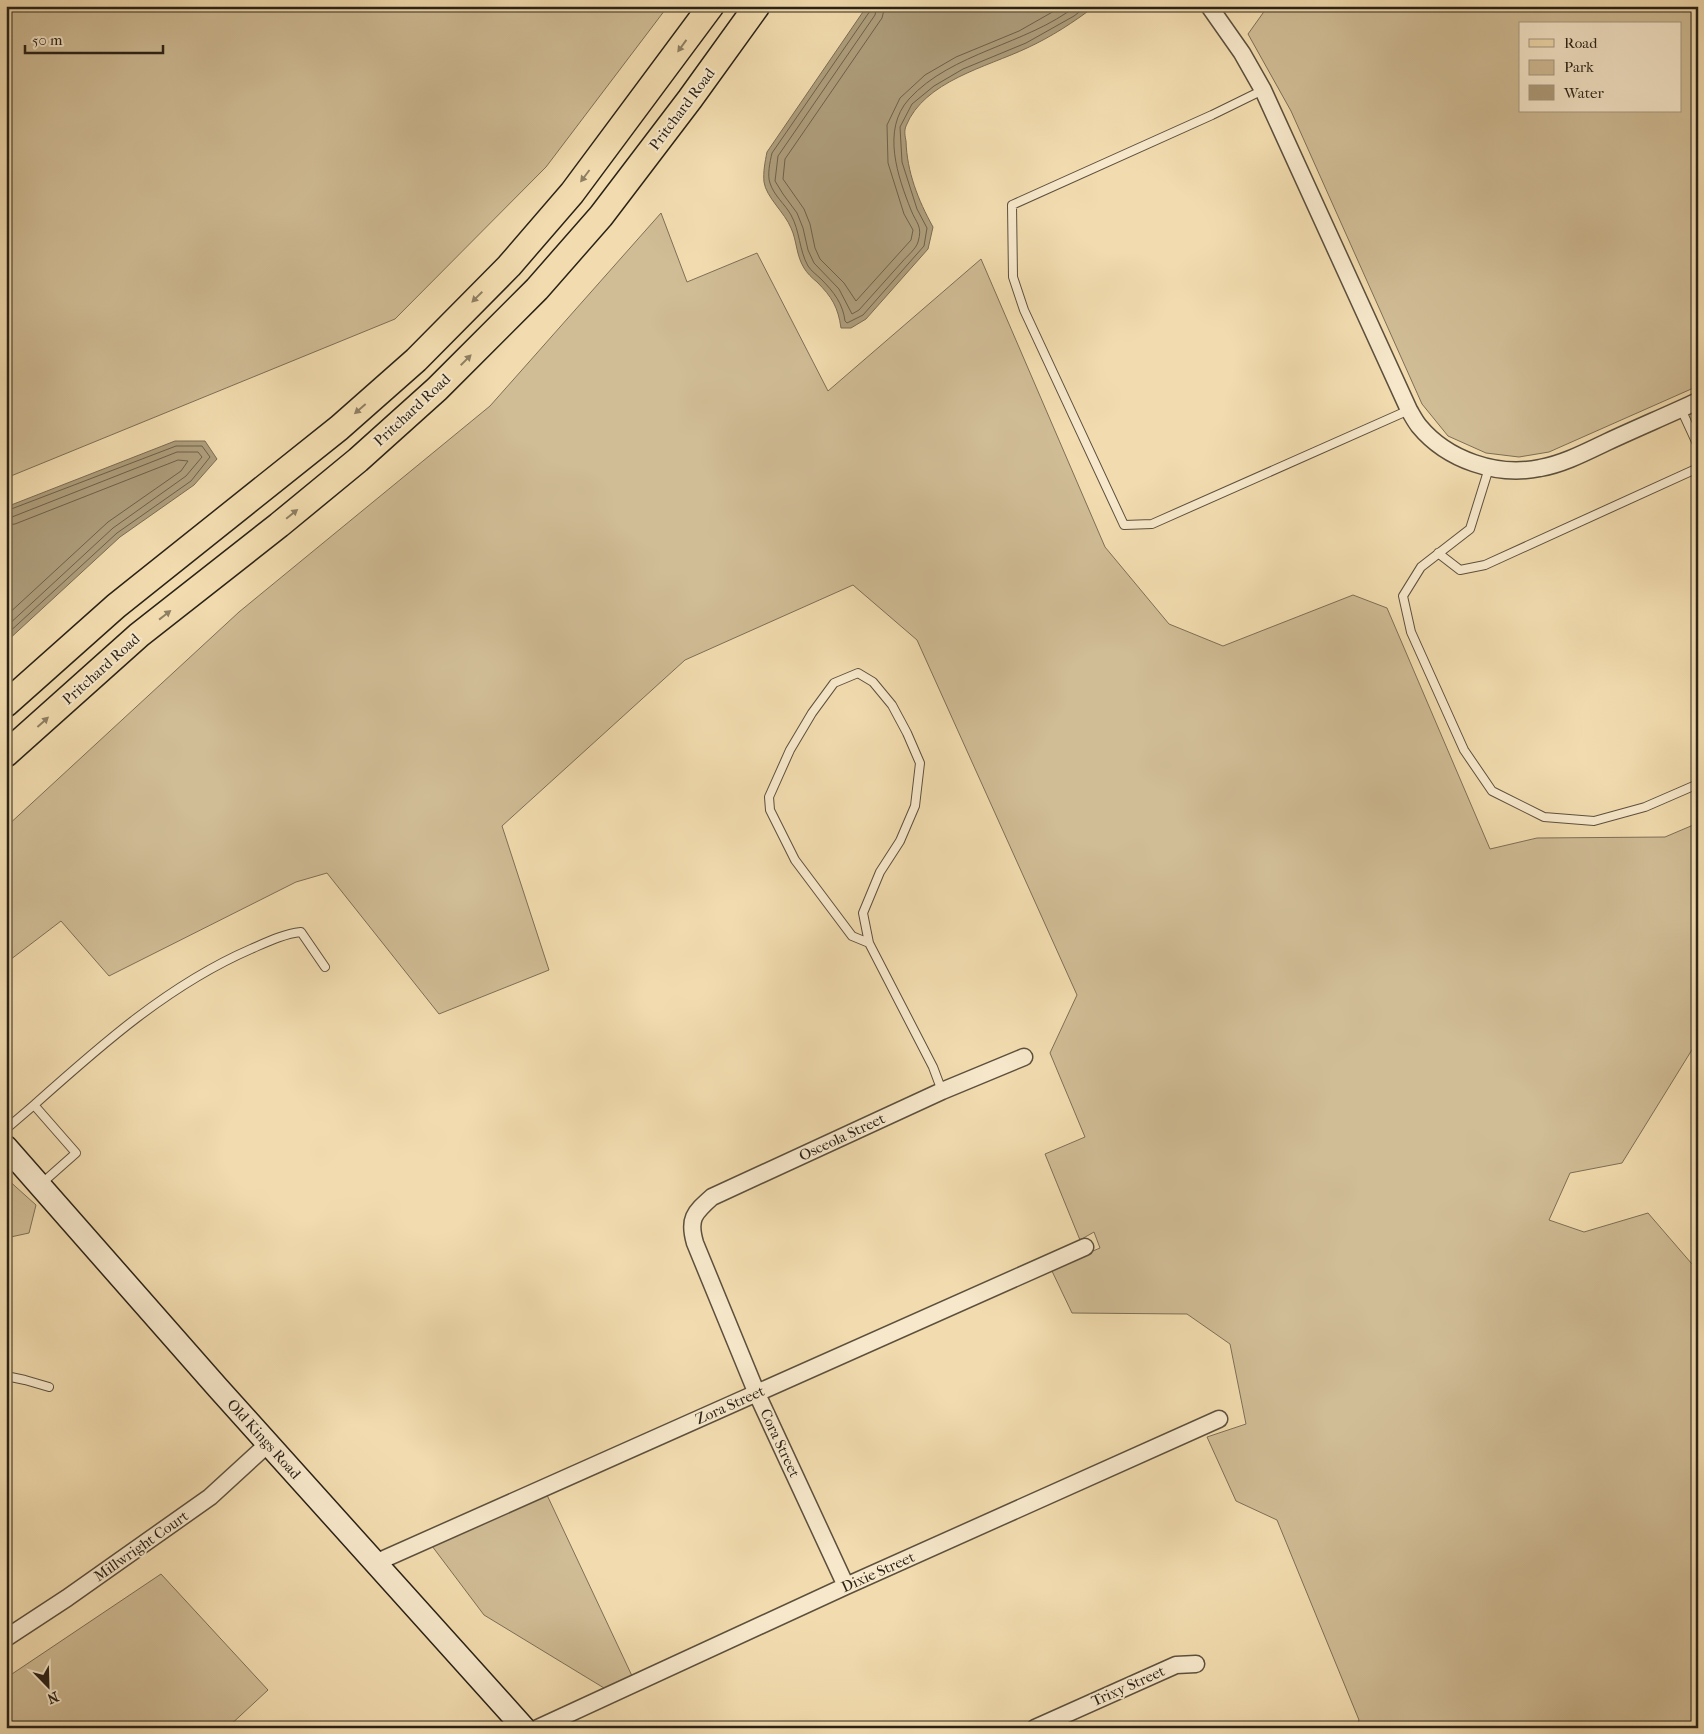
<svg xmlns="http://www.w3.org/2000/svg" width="1704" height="1734" viewBox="0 0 1704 1734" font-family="'IM FELL French Canon',serif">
<rect width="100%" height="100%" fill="#f2dcaf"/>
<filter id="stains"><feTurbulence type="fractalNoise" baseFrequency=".004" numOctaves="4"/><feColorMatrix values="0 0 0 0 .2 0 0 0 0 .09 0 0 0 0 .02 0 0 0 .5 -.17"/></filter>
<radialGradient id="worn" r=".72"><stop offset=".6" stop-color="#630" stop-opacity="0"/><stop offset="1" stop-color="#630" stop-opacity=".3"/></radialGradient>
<path fill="#d0bc95" stroke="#7d6f56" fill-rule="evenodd" d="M6,6H668L546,167L395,319L6,478Z
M1268,6H1698V386L1549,452L1519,457L1486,453L1448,436L1422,404L1291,111L1248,34ZM1520,24H1680V111H1520Z
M661,213L687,282L757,253L828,391L981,259L1105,547L1169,624L1223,646L1353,595L1387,608L1490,849L1537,838L1665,837L1698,823V1040L1622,1163L1570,1173L1549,1220L1584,1232L1648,1213L1698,1271V1728H1356L1359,1720L1277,1520L1236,1501L1207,1437L1246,1424L1230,1344L1187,1314L1072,1313L1051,1269L1100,1248L1094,1232L1080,1240L1045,1154L1085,1137L1050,1053L1077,995L917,640L853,585L685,660L502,826L549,970L439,1014L327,873L296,882L109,976L61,921L6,963V827L239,612L490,406Z
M6,1178L36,1205L29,1233L6,1238Z
M547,1495L633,1678L604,1688L484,1615L432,1546Z
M161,1574L268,1690L227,1728H6V1678Z"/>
<path fill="#ae9d7b" stroke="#796c53" d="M867,6H1095C1074,22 1051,37 1027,48C987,67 924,81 906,126C904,131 905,136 906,141C907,172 918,200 933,227L928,249L866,319L851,328H841C838,307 832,297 817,282C812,278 807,273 804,268C796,255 797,241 791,228C785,213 766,197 764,182C763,172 765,162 767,152Z
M175,441H205L217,459L194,485L120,537L6,642V507Z"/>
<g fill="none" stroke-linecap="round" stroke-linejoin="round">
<path stroke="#6c6049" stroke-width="1" d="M871,6L870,11L772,153C770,162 767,175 770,183C774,196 785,204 791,215C800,231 799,250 808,266C811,271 817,275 821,279C834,292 843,304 845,321L847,323L863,315L924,246L927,228L917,209L902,162L900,127L912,104L934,86L963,69L1026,43L1074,16L1087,6
M877,6L875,15L778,156L775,181L783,194L797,213L803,228L808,250L814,263L839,289L852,314L859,310C873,294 888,278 902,262C907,256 916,249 918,242C923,226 916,223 911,210C898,177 881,130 909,99C952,52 1026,45 1076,6
M885,6L882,18L785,159L783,179L804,209L810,224L815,248L820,259L844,283L856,301L911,240L913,230L904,214L888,163L887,125L900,98L925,75L956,57L1019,31L1063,6
M6,511L176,446H202L210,457L191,481L117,533L6,635
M6,518L12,517L177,452H198L202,457L186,476L113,528L6,627
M6,525L15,524L178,460L188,461L181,471L108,522L6,616"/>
<defs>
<path id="lane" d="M1263,90L1212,115L1012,205L1013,277L1024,310L1124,525L1152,524L1409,410
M1681,409L1698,446
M1489,468L1470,529L1421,567L1403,596L1411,632L1464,750L1492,791L1544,817L1594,821L1645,807L1698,784
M1438,553L1460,570L1485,565L1698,468
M869,943L852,936L795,860L770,810L769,797L790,750L812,713L834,683L858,673L873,682L892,705L907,733L920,763L915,806L900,841L880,872L863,913L869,943L933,1067L942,1091
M34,1105C100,1046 168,985 251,949C267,942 283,934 301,932L325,967
M6,1129L34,1105L76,1153L41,1184
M6,1376L25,1380L49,1387"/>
<path id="street" d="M1209,6L1242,53L1263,90L1409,410C1412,415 1415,421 1419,426C1447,460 1497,477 1540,468C1563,464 1586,452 1607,442C1637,428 1668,415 1698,401
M375,1563L1085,1247
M846,1586L757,1394L695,1243C688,1219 694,1213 712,1197L942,1091L1024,1057
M6,1638L67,1598L210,1497L269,1443
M538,1728L846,1586L1219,1419
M1035,1728L1176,1665L1196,1664"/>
<path id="secondary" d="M6,1147L218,1388L524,1728"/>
<path id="primary" d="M6,704L116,606L339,428L416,360L509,266L572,193L711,6
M6,754L139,635L279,525L358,460L437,389L537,289L601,216L690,99L757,6"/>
</defs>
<use href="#lane" stroke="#5c503d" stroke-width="10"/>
<use href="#street" stroke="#5c503d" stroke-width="19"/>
<use href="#secondary" stroke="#2a2217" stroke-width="25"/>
<use href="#primary" stroke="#2a2217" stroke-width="28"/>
<use href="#lane" stroke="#f7e8cb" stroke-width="8"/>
<use href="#street" stroke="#f7e8cb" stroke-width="16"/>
<use href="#secondary" stroke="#f7e8cb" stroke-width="22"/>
<use href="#primary" stroke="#f2dcaf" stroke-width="25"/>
</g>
<defs><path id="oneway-solid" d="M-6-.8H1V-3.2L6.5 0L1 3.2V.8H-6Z" transform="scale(1.25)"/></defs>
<g fill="#8e7f63">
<use href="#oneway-solid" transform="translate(682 46) rotate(126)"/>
<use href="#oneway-solid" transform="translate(585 176) rotate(127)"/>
<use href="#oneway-solid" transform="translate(477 297) rotate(135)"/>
<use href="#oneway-solid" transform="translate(466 360) rotate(-45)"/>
<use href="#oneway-solid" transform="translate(360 409) rotate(139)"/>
<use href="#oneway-solid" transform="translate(292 514) rotate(-39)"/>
<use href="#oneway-solid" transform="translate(165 615) rotate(-38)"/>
<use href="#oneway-solid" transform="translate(43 722) rotate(-42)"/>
</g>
<g text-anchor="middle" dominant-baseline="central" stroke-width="4" stroke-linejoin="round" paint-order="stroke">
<g font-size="15" fill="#2a2217" stroke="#f7e8cb">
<text transform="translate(682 109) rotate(-53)">Pritchard Road</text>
<text transform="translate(412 410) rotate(-43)">Pritchard Road</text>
<text transform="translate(101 669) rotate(-42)">Pritchard Road</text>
<text transform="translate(842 1137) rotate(-25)">Osceola Street</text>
<text transform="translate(730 1405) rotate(-24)">Zora Street</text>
<text transform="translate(264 1439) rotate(48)">Old Kings Road</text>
<text transform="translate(780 1443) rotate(65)">Cora Street</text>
<text transform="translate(141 1546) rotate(-35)">Millwright Court</text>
<text transform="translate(878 1572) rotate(-24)">Dixie Street</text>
<text transform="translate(1128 1686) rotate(-24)">Trixy Street</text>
</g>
</g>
<rect width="1704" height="1734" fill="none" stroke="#f2dcaf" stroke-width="25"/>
<rect x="8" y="8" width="1689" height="1719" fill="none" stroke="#2a2217" stroke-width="2.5"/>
<rect x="12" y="12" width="1679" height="1709" fill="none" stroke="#2a2217"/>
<rect x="1519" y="22" width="162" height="90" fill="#f7e8cb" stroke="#a59983"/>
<rect x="1529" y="39" width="25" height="8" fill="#f2dcaf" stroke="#a59983"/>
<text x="1564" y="48" font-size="15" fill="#2a2217">Road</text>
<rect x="1529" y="60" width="25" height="15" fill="#d0bc95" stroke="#a59983"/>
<text x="1564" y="72" font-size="15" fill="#2a2217">Park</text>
<rect x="1529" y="85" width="25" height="15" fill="#ae9d7b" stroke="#a59983"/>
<text x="1564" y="98" font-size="15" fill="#2a2217">Water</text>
<g transform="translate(48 1686) rotate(157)" stroke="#f7e8cb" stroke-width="4" paint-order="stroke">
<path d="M0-4L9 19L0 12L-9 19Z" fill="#2a2217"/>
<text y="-8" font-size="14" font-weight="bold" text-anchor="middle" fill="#2a2217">N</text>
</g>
<path d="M25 45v8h138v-8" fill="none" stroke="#2a2217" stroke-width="2.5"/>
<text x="32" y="45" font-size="15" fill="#2a2217" stroke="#f7e8cb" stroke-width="4" paint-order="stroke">50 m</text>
<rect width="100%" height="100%" filter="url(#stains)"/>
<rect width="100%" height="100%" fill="url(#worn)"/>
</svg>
